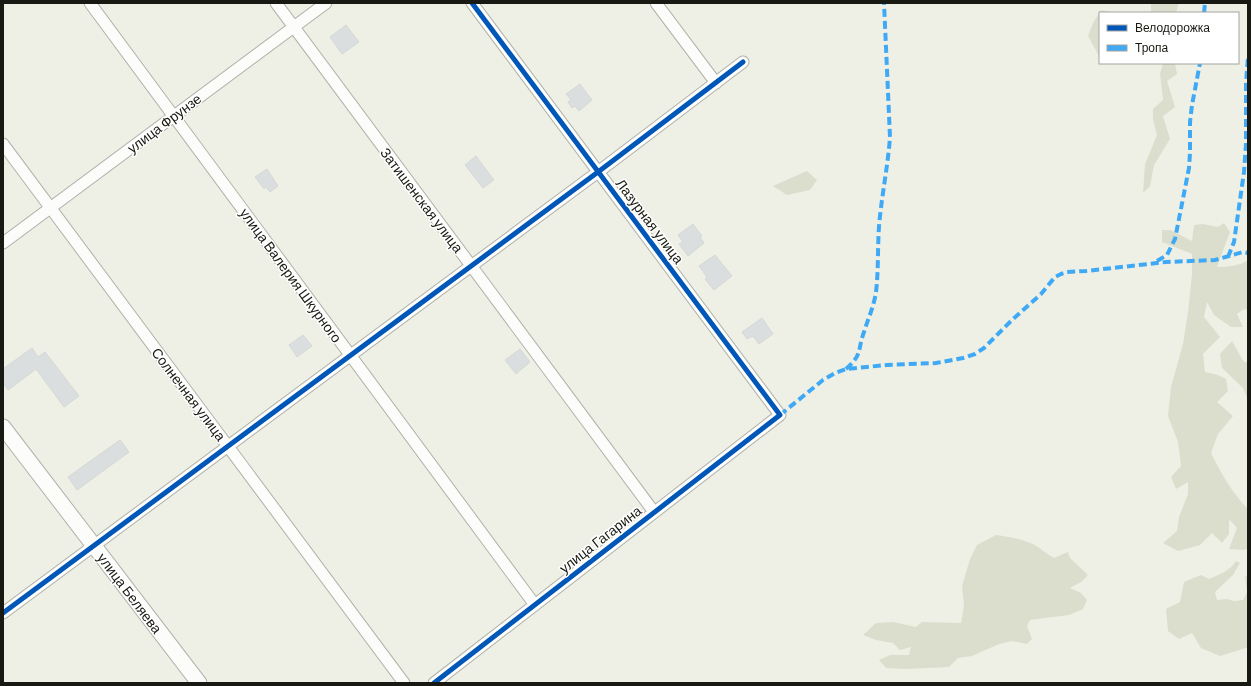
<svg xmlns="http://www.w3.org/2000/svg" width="1251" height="686" viewBox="0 0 1251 686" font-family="Barlow,sans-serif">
<rect width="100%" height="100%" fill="#eef0e5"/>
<path fill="#dbdecd" d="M1151,3H1179L1176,13H1151Z
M1101,10L1115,13H1100V56H1099L1088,36L1093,23Z
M1163,63H1175L1177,74L1167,81L1175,107L1163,116L1170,139L1154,165L1150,186L1143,193L1145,164L1157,135L1153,120V109L1163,100L1160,74Z
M807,171L817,180L810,190L787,195L773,186Z
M1224,223L1230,232L1217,267C1227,267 1240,266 1248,260V310L1244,309L1237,314L1243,327H1231L1214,315L1207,302L1204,317L1220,337L1203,354L1205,372L1218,375L1226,379L1228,391L1217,402L1233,416L1218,434L1211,453C1221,473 1232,493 1248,509V548L1245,550L1229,549L1237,528L1229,519V534L1222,543L1212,533L1200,545L1178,551L1163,543L1177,531L1179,517L1188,494V482L1176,489L1171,477L1181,466L1178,442L1168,416L1171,387L1183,344L1188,312L1192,274V254L1162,242V230H1170L1192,241L1194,225L1203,224L1218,227Z
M1232,341L1244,362H1248V400L1243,388L1222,368L1220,354Z
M996,535C1009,537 1023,539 1035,545C1041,549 1047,554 1054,558L1068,552L1070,558L1088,575L1081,582L1070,588L1081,593L1087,600L1083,609L1069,615L1030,620L1027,626L1032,639L1027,644L1012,641L999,644L972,656L958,658L949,667L906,669L886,668L879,660L890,655H909L911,647L900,650L893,643L876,640L863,635L876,623L893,622L916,627L922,622L961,623L964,605L962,586L970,559L977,545Z
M1236,561L1240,563L1233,575L1215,592L1217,600L1227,599L1234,601L1243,600L1247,592L1245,576L1248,577V646L1246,648L1220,656L1201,648L1192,633L1179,639L1168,631L1166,609L1180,602L1184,582L1201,575L1209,579C1220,574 1230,571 1236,561Z"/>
<path fill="#dadede" stroke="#d5d8d6" d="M346,25L359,42L342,54L330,37Z
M580,84L592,100L579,111L575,106L572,108L568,102L571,100L566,94Z
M476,156L494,180L483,188L465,165Z
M267,169L278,186L270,192L266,187L264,189L255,177Z
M693,224L702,236L700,237L704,243L688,256L679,244L683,242L678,235Z
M715,255L732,276L714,290L705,279L707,277L699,266Z
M762,318L773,334L759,344L753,336L747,339L742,332Z
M303,335L312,346L297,357L289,345Z
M32,348L38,357L45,352L79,396L64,407L36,369L8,390L3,383V369Z
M520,349L530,362L516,374L505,360Z
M120,440L129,452L77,490L68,477Z"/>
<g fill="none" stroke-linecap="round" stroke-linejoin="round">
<defs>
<path id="street" d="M90,3L535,605
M276,3L654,512
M656,3L716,83
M3,144L404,683
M3,243L326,3
M3,613L598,172L743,62
M434,683L780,415L472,3"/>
<path id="secondary" d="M3,427L199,683"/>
</defs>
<use href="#street" stroke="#b0b1aa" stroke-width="13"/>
<use href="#secondary" stroke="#b0b1aa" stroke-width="17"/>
<use href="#street" stroke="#fcfdfb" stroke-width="11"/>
<use href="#secondary" stroke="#fcfdfb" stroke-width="15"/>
<path stroke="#3fa9f5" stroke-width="4" stroke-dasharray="8 4" stroke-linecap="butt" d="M1204,13L1205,3
M1228,257L1234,242L1244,172L1246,144V83L1248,57
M1157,261L1167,255L1175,239L1189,168L1190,153V122L1192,105L1200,63
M846,369C863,354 857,351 864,332C868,319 874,306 876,292C879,267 877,241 880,216C883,189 888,164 890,137L884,3
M780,415L823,380L835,373L846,369L887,365L936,363L963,358L975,354L984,348L1012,320L1041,294L1055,277L1061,274L1067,272L1086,271L1166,262L1215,260L1243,252L1248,253"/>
<defs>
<path id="cycleway" d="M3,613L598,172L743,62
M434,683L780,415L472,3"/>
</defs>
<use href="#cycleway" stroke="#fff" stroke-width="8"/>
<use href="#cycleway" stroke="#0057b8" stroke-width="5"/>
</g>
<g text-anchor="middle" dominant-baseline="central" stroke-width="3" stroke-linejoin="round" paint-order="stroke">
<g font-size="14" fill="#181912" stroke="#fff">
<text transform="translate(164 123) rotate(-37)">улица Фрунзе</text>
<text transform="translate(422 200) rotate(53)">Затишенская улица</text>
<text transform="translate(650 221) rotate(53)">Лазурная улица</text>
<text transform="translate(291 275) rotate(54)">улица Валерия Шкурного</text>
<text transform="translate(189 394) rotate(53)">Солнечная улица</text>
<text transform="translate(600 539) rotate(-38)">улица Гагарина</text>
<text transform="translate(130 593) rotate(53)">улица Беляева</text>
</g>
</g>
<rect width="1251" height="686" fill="none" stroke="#181912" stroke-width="8"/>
<rect x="1099" y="12" width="140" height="52" fill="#ffffff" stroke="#a3a3a0"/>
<rect x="1107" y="25" width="20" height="6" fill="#0057b8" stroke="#a3a3a0"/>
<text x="1135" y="32" font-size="12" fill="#181912">Велодорожка</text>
<rect x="1107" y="45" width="20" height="6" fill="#3fa9f5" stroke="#a3a3a0"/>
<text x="1135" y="52" font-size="12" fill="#181912">Тропа</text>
</svg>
